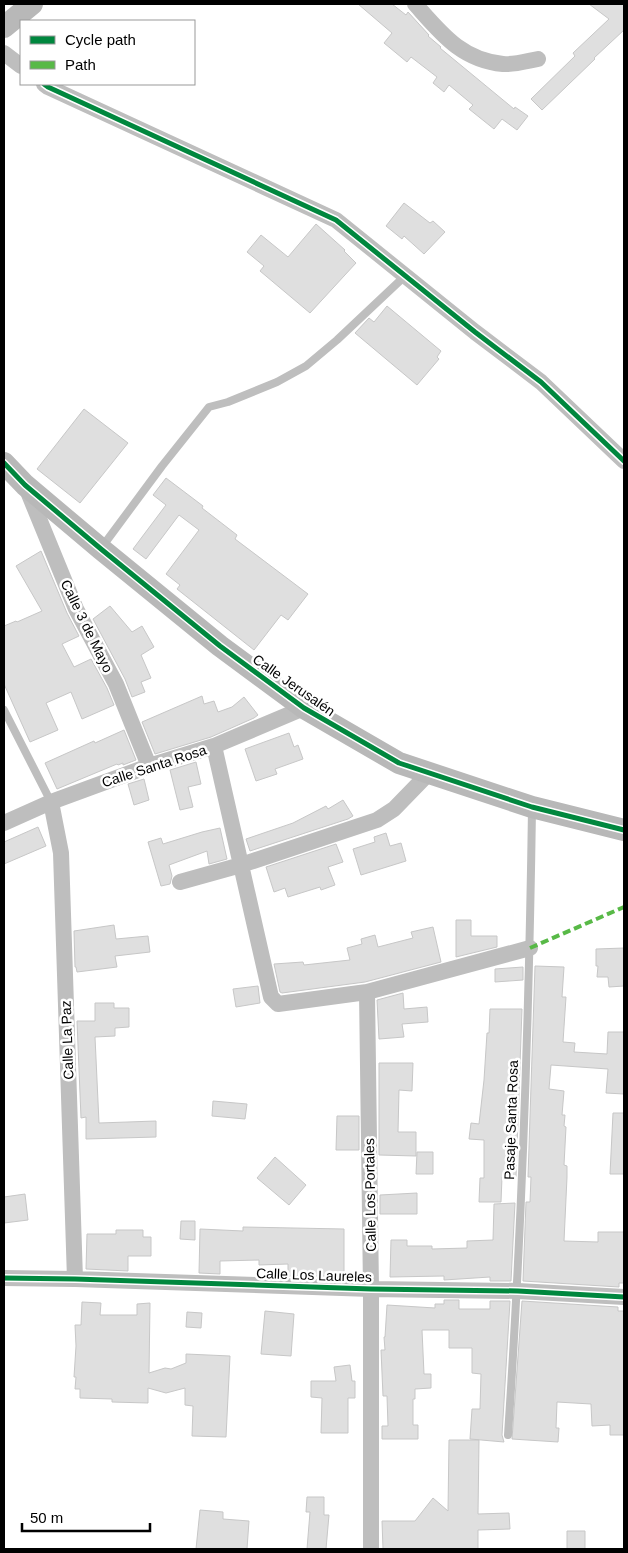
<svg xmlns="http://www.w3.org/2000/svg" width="628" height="1553" viewBox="0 0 628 1553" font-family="Arial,sans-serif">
<rect width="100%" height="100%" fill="#fff"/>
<path fill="#dfdfdf" stroke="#c7c7c7" d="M358,4H392L406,15L408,12L429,35L428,36L441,47L440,48L514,109L515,107L528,116L517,130L502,119L494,129L469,109L473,105L449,85L444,92L433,83L437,77L411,57L407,62L384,43L392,33Z
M589,4H624V30L594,58L595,59L542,110L531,99L575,56L573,53L609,19Z
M404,203L430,223L433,221L445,232L424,254L404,236L402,239L386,226Z
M316,224L345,250L344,251L356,263L310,313L260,271L264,266L247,252L261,235L288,257Z
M387,306L441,351L437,357L439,359L417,385L355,333L369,318L374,322Z
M84,409L128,443L80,503L37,469Z
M166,478L203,506L202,508L237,535L235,539L308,594L288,620L281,615L254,650L177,589L180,585L166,574L199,530L179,515L146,559L133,549L166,505L153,495Z
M41,551L67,613L79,636L62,644L74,667L91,659L107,688L114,705L82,719L71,692L46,703L58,730L30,742L4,684V626L16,621L17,622L42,611L16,566Z
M110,606L132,632L142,626L154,647L141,655L151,678L141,682L145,692L132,697L125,679L93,619Z
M202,696L204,704L214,701L218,712L232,707L244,697L258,715L254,718L211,737L155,754L142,722Z
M124,730L136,760L123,765V763L118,765L117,764L57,789L45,763L94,741L95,743Z
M289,733L294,747L298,745L303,759L275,769L277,774L256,781L245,749Z
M196,762L201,784L188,787L193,807L180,810L170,770Z
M144,779L149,800L134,805L128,784Z
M343,800L353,816L348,819L250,851L246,839L293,823L326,806L328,809Z
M38,827L46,846L4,864V842Z
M220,828L227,859L209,864L207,851L169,865L172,876L170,884L161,886L148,842L161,838L163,844L202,832Z
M386,833L390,846L401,843L406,861L361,875L353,849L375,842L374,837Z
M336,844L343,862L328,867L335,885L321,890L320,887L288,897L285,888L274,892L266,867Z
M456,920H471V936H497V947L456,957Z
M114,925L116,939L148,936L150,952L115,956L117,967L77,972L76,967H75L74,931Z
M433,927L441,962L365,982L282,993L280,992L274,964L303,962L304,965L350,960L347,948L362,944L361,939L375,935L378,947L413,938L411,932Z
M624,948V986L609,987L608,977H597L598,966H596V949Z
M535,966L564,967L562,997H566L563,1042L575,1043L574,1052L607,1054L608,1032H624V1094L606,1093L608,1069L551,1065L549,1089L564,1091L562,1115H565L564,1126L566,1127L564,1165L567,1166V1177L564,1241L598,1242V1232H624V1283H619V1287L523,1281L526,1202H530L531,1177H528Z
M523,967V980L495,982V969Z
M258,986L260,1003L236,1007L233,989Z
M403,993L404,1009L427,1007L428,1022L402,1024L404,1037L379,1039L377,1000Z
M95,1003H114V1008H129V1027L115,1028V1036L95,1037L99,1123L156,1121V1137L86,1139V1117L81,1118L77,1021H95Z
M490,1009H522L516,1177H502L501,1202H479L480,1178H484V1140L469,1139L471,1123L479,1124L484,1080L487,1033H489Z
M379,1063H413L412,1091L399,1090L398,1132H416V1156L379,1155Z
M213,1101L247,1104L245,1119L212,1116Z
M613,1113H624V1174H610Z
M337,1116H359V1150H336Z
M417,1152H433V1174H416Z
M275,1157L306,1185L289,1205L257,1178Z
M417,1193V1214H380V1195Z
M25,1194L28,1220L4,1223V1197Z
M515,1203L511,1281H490V1277L444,1280V1276L390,1277L391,1240H407V1246H432V1249L467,1248V1241L493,1240L494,1204Z
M181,1221H195V1240L180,1239Z
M243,1227L344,1229V1276H288V1264L259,1265V1260L220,1261V1274L199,1273L200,1229L243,1231Z
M116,1230H143V1237H151V1256H128V1271L86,1269L87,1234H116Z
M444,1300H459V1309H490V1301H510L502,1435L504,1442L470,1439L472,1409H480L481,1374L472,1373V1348H449V1330H422L424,1374H431V1388L415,1389V1399H413V1425H418V1439H382V1426H388L387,1396H383L381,1350H385L384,1337H385L387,1305L435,1308V1304H444Z
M522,1301L618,1307V1311H624V1435H610V1425L592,1426L591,1404L557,1402L556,1428H559L558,1442L512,1439Z
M82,1302L101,1303L100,1315H137V1304L150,1303L149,1373L165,1368L171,1369L186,1363V1354L230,1356L226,1437L192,1436L193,1406L185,1405V1388L166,1393L148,1388V1403L112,1402V1399L80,1398V1389H75L76,1377H74L76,1346L75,1325H81Z
M265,1311L294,1314L291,1356L261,1354Z
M187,1312L202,1313L201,1328L186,1327Z
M350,1365L352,1381H355V1398H348V1433H321L322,1398L311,1397V1381H336L334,1367Z
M449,1440H479L478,1514L509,1513L510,1529L478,1530V1549H383L382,1521H415L433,1498L448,1511Z
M307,1497H324V1515H329L326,1549H307L310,1512H306Z
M200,1510L223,1512V1519L249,1521L247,1549H196Z
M567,1531H585V1549H567Z"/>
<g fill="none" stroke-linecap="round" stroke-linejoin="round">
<path stroke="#bebebe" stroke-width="8" d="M102,547L162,466L209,407L228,402L277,382L306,366L337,340L405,276
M4,710L51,802
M508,1435C522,1226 529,1018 532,809"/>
<path stroke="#bebebe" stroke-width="16" d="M415,4C441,33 461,60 503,64C514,65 527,61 538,59
M4,53L21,66
M44,84L48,87L336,220L475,332L541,382L624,461
M26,487L76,609L116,684L149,766
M428,774L394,809L377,820L241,865L271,997L278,1004L367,992L530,948
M51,802L61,853L75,1279
M4,823L51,802L149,766L214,746L304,708
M180,882L241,865L214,746
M367,992L371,1289V1549
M4,1278L75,1279L371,1289L518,1291L624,1297"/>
<path stroke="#b8b8b8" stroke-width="22" d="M4,27L32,4
M4,463L25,485L101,549L220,646L304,708L399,763L532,807L624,830"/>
<path stroke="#58b947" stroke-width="4" stroke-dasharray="8 4" stroke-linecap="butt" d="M530,948L624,907"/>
<defs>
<path id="cycleway" d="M44,84L48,87L336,220L475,332L541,382L624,461
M4,463L25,485L101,549L220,646L304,708L399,763L532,807L624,830
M4,1278L75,1279L371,1289L518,1291L624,1297"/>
</defs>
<use href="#cycleway" stroke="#fff" stroke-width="8"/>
<use href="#cycleway" stroke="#00873e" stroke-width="5"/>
</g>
<g text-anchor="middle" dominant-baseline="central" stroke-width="5" stroke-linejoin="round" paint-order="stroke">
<g font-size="14" fill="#000" stroke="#fff">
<text transform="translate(87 626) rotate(64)">Calle 3 de Mayo</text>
<text transform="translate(294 685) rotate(35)">Calle Jerusalén</text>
<text transform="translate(154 766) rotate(-18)">Calle Santa Rosa</text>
<text transform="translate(67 1040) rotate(-92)">Calle La Paz</text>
<text transform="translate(511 1120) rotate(-88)">Pasaje Santa Rosa</text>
<text transform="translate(370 1195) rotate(-91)">Calle Los Portales</text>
<text transform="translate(314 1275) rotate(2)">Calle Los Laureles</text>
</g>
</g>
<rect width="628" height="1553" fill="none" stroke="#000000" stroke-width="10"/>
<rect x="20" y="20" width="175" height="65" fill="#ffffff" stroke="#999999"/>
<rect x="30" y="36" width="25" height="8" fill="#00873e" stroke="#999999"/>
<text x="65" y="45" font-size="15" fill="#000000">Cycle path</text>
<rect x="30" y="61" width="25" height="8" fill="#58b947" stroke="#999999"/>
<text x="65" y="70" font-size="15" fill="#000000">Path</text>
<path d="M22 1523v8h128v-8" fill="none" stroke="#000000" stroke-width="2.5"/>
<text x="30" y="1523" font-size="15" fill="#000000" stroke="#ffffff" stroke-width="4" paint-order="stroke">50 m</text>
</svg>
